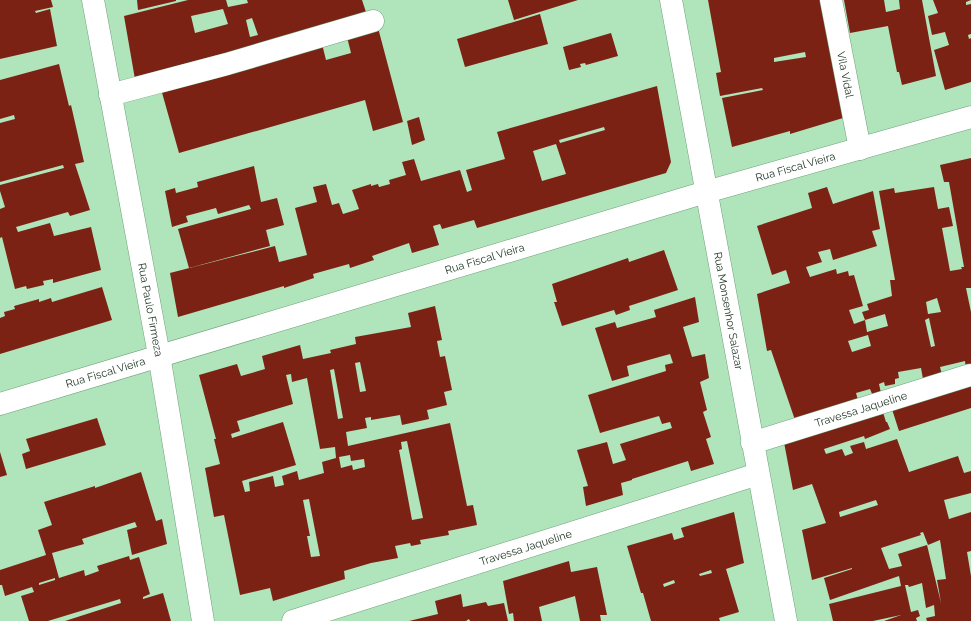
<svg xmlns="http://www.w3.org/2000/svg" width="971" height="621" viewBox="0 0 971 621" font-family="Raleway,sans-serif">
<rect width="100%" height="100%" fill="#b0e4bb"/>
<path fill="#7c2215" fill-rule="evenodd" d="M0,0H51L53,7L35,11L36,13L50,9L57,46L0,59Z
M137,0H176V1L138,10Z
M188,0H226L228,7L248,3L247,0H362L367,15L136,85L124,16ZM223,9L228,24L195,33L191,16ZM252,18L258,35L250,37L246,20Z
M508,0H578L514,20Z
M708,0H820L843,118L790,134V131L732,147L722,98L763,90L762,88L720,96L716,73L721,72ZM805,52L806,57L774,62V58Z
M844,0H884L886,12L900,9L899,0H922L936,76L902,85L899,72H897L888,26L850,33Z
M933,0H971L966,2V5L971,4V34L968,35L969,39L971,38V82L945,90L934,50L949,45L945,32L932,35L928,16L938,13Z
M540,14L548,44L465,67L457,39Z
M377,24L403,122L373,131L365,100L179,153L161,89L322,44L326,60L351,53L346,33Z
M611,33L618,56L586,65L585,63L580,64L581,67L569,70L563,47Z
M59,64L69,106L71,105L84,162L75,164L90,210L70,216L68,212L16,227L18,232L50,223L54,236L91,227L101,270L53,283V279L43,281L44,285L27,289L26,286L15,289L2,237L0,238V209L5,207L0,191V185L64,168L63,165L0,182V123L15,119L14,115L0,119V80Z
M657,86L671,162L666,173L477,228L474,220L442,229L440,224L433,226L439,245L412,253L409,243L372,256L374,260L350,268L349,264L313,274L314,278L284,288V286L178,317L170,273L275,246L279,262L307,255L295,208L317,202L313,187L326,184L332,205L339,203L343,214L359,209L352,190L371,184V186L378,184L379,187L390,184L389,180L406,175L402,162L414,159L421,181L460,170L467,192L472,190L466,170L505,159L497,132ZM604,127L605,130L560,143L559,140ZM556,144L566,174L542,181L533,151Z
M419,117L425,140L412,145L407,121Z
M971,158V288H966L971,312V368L966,369L965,361L940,367L942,375L923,379L921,368L898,372L899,378L895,379V384L885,386L884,382L879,384L881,393L873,396L870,389L856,393L858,400L795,420L771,350L767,351L757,294L790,283L786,270L772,275L757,226L812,208L808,193L827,187L833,204L873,191L880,229L872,231L877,246L833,260L830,249L818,252L822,262L806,267L810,277L836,269L837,274L848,271L849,276L854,275L863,306L849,310L854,324L865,320L862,312L869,310L867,304L892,296L890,280H895L879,191L894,188L895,193L934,187L938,209L949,207L953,226L942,228L950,271L962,269L961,267H964L949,182H944L940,165ZM937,298L941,312L928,314L926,302ZM885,314L888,326L867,332L865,320ZM929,318L935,346L931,347L925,320ZM868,335L871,346L852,352L848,341Z
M254,166L261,202L277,198L284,225L266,230L270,246L189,268L178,229L251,209L249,205L218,214L216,208L186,216L188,222L172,227L165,191L175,188L176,193L198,187L197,182Z
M664,250L678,290L629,306L630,310L616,315L614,310L562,326L554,302H557L552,284L628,258L629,262Z
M102,287L112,320L0,354V318L5,316L4,312L15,309L14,306L39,299V302L51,298L52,302Z
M695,297L699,322L683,327L692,357L705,354L709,378L700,382L707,410L703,412L711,437L706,439L714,464L691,471L688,461L632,479V480L621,483L623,495L586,506L583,487L588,486L577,450L607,442L613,464L626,460L620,444L672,428L670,422L662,424L659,416L600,433L588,395L666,371L665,365L673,363L670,354L627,366L629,376L612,381L595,328L615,322L617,328L656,317L654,310Z
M435,306L442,340L437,341L440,357L445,356L452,390L444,392L447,405L427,410L429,419L402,425L400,415L371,420V417L365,418L367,428L346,432L348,446L450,423L467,506L473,505L477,525L448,531L449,535L420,540L421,544L411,546L410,543L395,546L398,558L371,563L344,571L345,579L273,601L270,588L240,595L224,515L214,517L211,501L205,468L220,464L214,439H216L199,375L237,364L241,376L265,369L262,356L300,345L303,359L331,353L330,350L356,344L355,337L411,327L408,313ZM360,362L366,391L360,392L355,363ZM334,369L343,418L338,419L330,370ZM291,374L292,382L307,378L320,449L335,447L336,458L322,462L324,473L299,480L297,471L282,476L284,485L275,487L273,476L249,482L250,491L245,492L242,481L296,465L283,422L232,438L231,434L240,431L237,421L293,404L286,375ZM407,441L423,518L412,520L399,450L402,449L401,442ZM350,455L351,461L364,459L365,467L353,470L352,465L341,468L339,457ZM309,499L320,556L311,557L307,536H310L303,500Z
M971,378V408L899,431L890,403Z
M881,406L886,422H887L890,429L865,439L864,436L824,449L826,454L842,449L845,456L853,453L850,446L864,442L866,449L897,439L909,472L958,456L964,473L971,471V493L944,500L949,519L971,512V551L967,552L971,576V621H927L926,618L935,616L934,605L926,608L922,583L909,587L908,585H905L911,612L918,610L920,616L916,618L917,621H884L901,615L873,621H833L829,604L901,586L899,576L830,600L824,578L852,569V568L812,580L802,530L826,523L812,484L793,490L783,437ZM876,500L878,505L840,517L839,512ZM923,532L928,545L940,540L946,579L937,580L941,603L927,545L898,554L902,566L889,569L881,548L921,535L920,533Z
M97,418L106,445L26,469L22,454L30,451L26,439Z
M0,452L7,475L0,477Z
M141,472L156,521L162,519L167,544L132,555L127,530L137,527L135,522L82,539L84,544L52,553L59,578L84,570L85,576L99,571L97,566L129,556L130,560L139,557L150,594L143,597V599L163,593L171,621H65L121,603L120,599L48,621H29L21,596L34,592L32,587L5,596L2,585H0V570L46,555L38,530L52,525L44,502L95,486V488ZM55,578V580L39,585V583Z
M734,512L744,563L726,569L739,612L719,618L720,621H651L643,593H641L627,546L672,533L674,540L684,537L681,528ZM711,570L712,573L700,576L699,574ZM674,580L675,583L664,587L663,584Z
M569,561L571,572L597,567L607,615H600L601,621H580L575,596L539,607L542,621H514L513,613L509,614L503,581Z
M461,594L463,607L486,602L488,606L504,603L508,621H470L469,619L466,621H409L438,614L435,601Z"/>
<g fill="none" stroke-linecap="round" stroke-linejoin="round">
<defs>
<g id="minor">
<path id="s1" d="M93,0L159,355L203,621"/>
<path id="s2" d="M671,0L786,621"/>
<path id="s3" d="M831,0L860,149"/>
<path d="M110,95L227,64L373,21"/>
<path id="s4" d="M0,404L706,192L971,117"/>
<path id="s5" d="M752,443L970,375"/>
<path id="s6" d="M293,621L758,474"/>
</g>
</defs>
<use href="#minor" stroke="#6ea07a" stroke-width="23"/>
<use href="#minor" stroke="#fff" stroke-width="22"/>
</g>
<g text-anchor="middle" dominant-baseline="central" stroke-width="4" stroke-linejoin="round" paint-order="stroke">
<g font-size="11" fill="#243929" stroke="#bdf2c8">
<text stroke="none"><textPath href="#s3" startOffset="76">Vila Vidal</textPath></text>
<text stroke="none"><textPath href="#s4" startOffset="830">Rua Fiscal Vieira</textPath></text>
<text stroke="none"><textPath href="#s4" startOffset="506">Rua Fiscal Vieira</textPath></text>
<text stroke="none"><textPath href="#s1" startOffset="315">Rua Paulo Firmeza</textPath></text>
<text stroke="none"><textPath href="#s2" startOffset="316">Rua Monsenhor Salazar</textPath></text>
<text stroke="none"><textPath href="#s4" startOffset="110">Rua Fiscal Vieira</textPath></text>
<text stroke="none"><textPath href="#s5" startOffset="114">Travessa Jaqueline</textPath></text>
<text stroke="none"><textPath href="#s6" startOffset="244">Travessa Jaqueline</textPath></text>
</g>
</g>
</svg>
